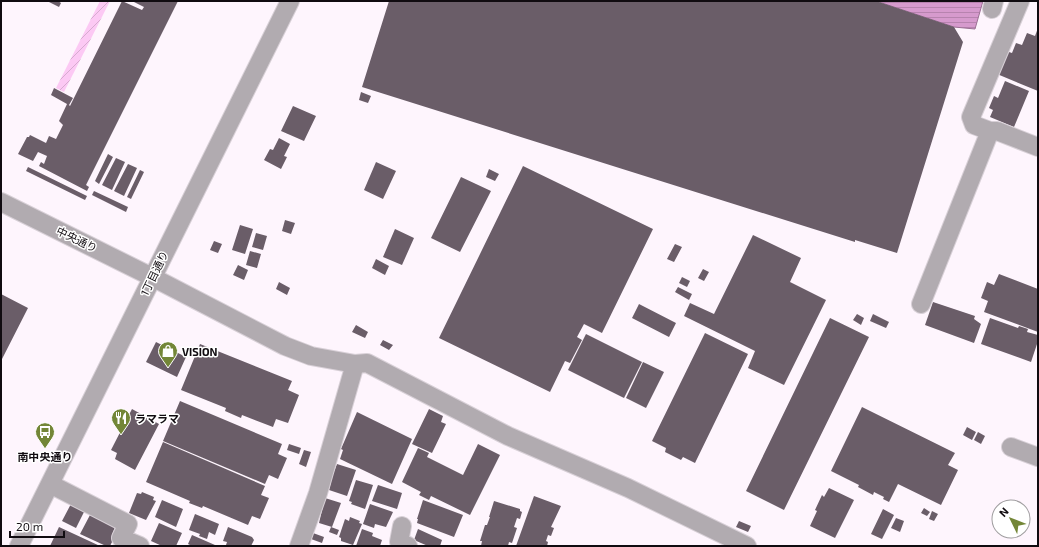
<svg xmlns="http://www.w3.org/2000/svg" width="1039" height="547" viewBox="0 0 1039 547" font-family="'Exo 2','Noto Sans JP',sans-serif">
<defs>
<pattern id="garden-furrows" width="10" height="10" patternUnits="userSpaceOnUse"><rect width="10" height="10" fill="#fcc9f4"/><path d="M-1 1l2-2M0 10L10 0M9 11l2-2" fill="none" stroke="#d7abd0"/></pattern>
<pattern id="water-rules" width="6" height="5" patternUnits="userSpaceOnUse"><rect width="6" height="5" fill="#d69acd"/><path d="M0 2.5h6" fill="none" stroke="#b783af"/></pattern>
</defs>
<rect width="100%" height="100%" fill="#fef5fd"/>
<path fill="url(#garden-furrows)" d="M100,1H110L64,92L56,88Z"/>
<path fill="url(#water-rules)" stroke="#9b6f94" d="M876,1H983L975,29L954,27Z"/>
<path fill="#6a5d68" d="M47,1H58L61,3L59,7Z
M122,1L142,10L144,7L132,1H178L86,185L89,187L87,191L39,166L41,162L44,164L47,156L38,152L33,161L18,154L27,137H29L30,135L46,143L49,136L56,139L63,125L59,121L67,104L51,95L54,88L73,98L69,105L70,106Z
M389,1H876L954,27L963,42L897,253L855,240V242L362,87Z
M1038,28V91L997,74L1006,51L1012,53L1016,43L1022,45L1027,33L1035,36Z
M1005,81L1029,91L1014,127L990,117L993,110L989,108L994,96L998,98Z
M361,92L371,96L368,103L359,100Z
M293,106L316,116L304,141L281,131Z
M279,138L290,144L284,156L287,157L281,169L264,160L270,149L273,150Z
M108,154L113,157L99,184L95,181Z
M116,158L125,162L112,190L102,185Z
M376,162L396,171L383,199L364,190Z
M128,164L137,168L124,196L114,191Z
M523,166L653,229L602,333L584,324L577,337L582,340L570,363L565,361L550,392L439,338Z
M28,167L87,196L85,200L26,171Z
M489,169L499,174L495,181L486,177Z
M140,170L144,172L131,199L127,197Z
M461,177L491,191L460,252L431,238Z
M94,191L128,207L126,212L92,195Z
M285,220L295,223L291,234L282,231Z
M240,225L253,229L245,254L232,250Z
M395,229L414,238L402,265L383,257Z
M256,233L267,236L263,250L252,247Z
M753,235L801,258L790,282L826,300L784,385L748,368L755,351L684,316L690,303L714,314Z
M214,241L222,244L218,253L210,250Z
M675,244L682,247L674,262L667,259Z
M250,251L261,254L257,268L246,265Z
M376,259L389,266L385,275L372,268Z
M238,265L248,270L244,280L233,275Z
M703,269L709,272L704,281L698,278Z
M999,274L1038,289V332L984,312L988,301L981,298L987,282L994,285Z
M682,277L690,281L687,287L679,283Z
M279,282L290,288L287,295L276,289Z
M678,287L692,294L689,300L675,292Z
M1,294L28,308L1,361Z
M933,302L975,316L974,319L981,324L974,343L925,325Z
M639,304L676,323L669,337L632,318Z
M857,314L864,318L861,325L853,320Z
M873,314L889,322L886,328L870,321Z
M830,318L869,337L784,510L746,491Z
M990,318L1018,328L1019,326L1028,329L1027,332L1038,335V341L1031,362L981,344Z
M356,325L368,332L365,338L352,332Z
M705,333L748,354L695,463L683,457L681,460L665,452L666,448L652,441Z
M586,334L642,362L624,398L568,370Z
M383,340L393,345L389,350L380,345Z
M156,342L186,357L177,377L146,362Z
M200,344L292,381L288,390L299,395L288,423L276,419L273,427L242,415L241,418L225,411L226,408L181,390Z
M643,362L664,372L646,408L626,398Z
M180,401L282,444L278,454L287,458L278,479L269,475L265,484L163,441Z
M862,407L955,453L948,465L958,470L941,505L898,484L889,502L883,499L884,497L874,492L873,495L858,487L859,485L831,471Z
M132,409L159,424L135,470L115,459L117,453L111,450Z
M429,409L443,416L441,422L446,424L432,453L412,444Z
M357,412L412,439L392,484L340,459L343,450L341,449Z
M967,427L976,432L972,440L963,435Z
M978,432L985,436L981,444L974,440Z
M163,442L265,486L261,495L269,498L260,519L252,516L248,525L203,506L202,508L189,503L190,501L146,482Z
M289,444L301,448L299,454L287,450Z
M478,444L500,455L470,515L431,496L429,500L419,495L421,492L402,482L418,448L429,453L427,457L463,475Z
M304,450L311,452L306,467L299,464Z
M337,464L356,470L347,496L329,490L331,482H330Z
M356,480L373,485L365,509L351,504L352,502L349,501Z
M378,485L402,493L397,509L372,501Z
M829,488L854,500L835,538L810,526L817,511L815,510L822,495L824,497Z
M142,492L154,497L153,500L156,501L146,520L129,513L137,493L141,494Z
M534,496L561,506L551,527L554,528L551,536L548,535L546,541L548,542L547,546H516Z
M325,498L341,503L332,527L319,523Z
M162,500L183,509L176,527L155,517Z
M423,500L463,515L454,537L417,523L418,519H417Z
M494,501L520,509V511L522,512L520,519L517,518L514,527L517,528L512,543L509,542L508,546H481L482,541H480L485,525H487L490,517H489Z
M72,502L85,510L76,528L62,521Z
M370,504L393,512L386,527L375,524L374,528L363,524Z
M924,508L930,512L927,516L921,513Z
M883,509L894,515L882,539L871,534Z
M932,511L938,514L934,521L929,519Z
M195,514L219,524L215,535L209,532L207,539L199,536L200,534L189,530Z
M90,515L115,527L112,535L115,536L110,546H106L80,534Z
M350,517L360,521L359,523L362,524L353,545L341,541V538L339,537L345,519L349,521Z
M896,518L904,521L900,532L891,528Z
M739,521L751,526L748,532L736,527Z
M159,523L182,533L176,546H162L151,541Z
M59,527L100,546H50Z
M228,527L252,537L254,540L251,546L226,545L227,542L223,541Z
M331,527L339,530L337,535L329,532Z
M362,529L373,533L372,536L382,540L380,546H356Z
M418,529L442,540L440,546H428L414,540Z
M313,533L324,537L322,543L311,539Z
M192,535L215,545V546H192L188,544Z"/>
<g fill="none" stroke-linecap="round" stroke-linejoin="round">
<defs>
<path id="minor" d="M1020,1L971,117L974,125L990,131H997L1038,147
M992,9L994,1
M1,202L152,277L285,346L311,356L355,364L367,363L508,436L628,488L747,546
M921,304L990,131
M1011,447L1038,457
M50,484L128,524L121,538L140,546
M402,526L399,542L408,546
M19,546L290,1
M299,546L318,493L355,364"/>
</defs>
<use href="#minor" stroke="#d8d0d7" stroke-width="20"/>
<use href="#minor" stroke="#b1abb0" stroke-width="18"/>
</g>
<defs>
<symbol id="shop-pin" viewBox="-11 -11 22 30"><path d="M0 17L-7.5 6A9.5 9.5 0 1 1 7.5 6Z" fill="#738637" stroke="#fff"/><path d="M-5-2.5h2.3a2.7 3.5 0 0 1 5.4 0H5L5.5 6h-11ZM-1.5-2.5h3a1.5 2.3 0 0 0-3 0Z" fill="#fff"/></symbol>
<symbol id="restaurant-pin" viewBox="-11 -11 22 30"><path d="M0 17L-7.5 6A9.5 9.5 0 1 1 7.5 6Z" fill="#738637" stroke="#fff"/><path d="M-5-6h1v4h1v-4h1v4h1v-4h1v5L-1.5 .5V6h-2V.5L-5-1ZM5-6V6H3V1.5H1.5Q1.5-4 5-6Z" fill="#fff"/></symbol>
<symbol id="bus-pin" viewBox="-11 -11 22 30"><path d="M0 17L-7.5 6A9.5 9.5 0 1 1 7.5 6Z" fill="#738637" stroke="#fff"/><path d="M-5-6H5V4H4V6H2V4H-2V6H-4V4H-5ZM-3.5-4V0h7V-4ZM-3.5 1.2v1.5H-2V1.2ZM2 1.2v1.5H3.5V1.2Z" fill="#fff"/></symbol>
</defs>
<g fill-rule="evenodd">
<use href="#shop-pin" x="157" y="340" width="22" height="30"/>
<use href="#restaurant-pin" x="110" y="407" width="22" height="30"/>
<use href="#bus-pin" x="34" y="421" width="22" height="30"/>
</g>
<g text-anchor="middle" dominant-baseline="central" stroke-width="3" stroke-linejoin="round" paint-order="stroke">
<g font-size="11" fill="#100b10" stroke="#fff">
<text transform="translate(77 239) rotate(26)">中央通り</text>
<text transform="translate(154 273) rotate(-64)">1丁目通り</text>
</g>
<g font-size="11" font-weight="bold" fill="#100b10" stroke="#fff" text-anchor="start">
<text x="182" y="351">VISION</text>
<text x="135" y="418">ラマラマ</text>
<text x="45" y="456" text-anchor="middle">南中央通り</text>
</g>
</g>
<rect width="1039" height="547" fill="none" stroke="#100b10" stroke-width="4"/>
<g transform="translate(1011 519) rotate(313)"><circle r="19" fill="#ffffff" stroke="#9f9d9f"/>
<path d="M0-3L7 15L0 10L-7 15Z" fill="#738637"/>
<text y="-6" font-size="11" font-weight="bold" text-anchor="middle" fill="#100b10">N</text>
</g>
<path d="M10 531v6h54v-6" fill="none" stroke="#100b10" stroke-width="2"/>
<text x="16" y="531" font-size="12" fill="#100b10" stroke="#ffffff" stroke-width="3" paint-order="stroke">20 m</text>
</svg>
